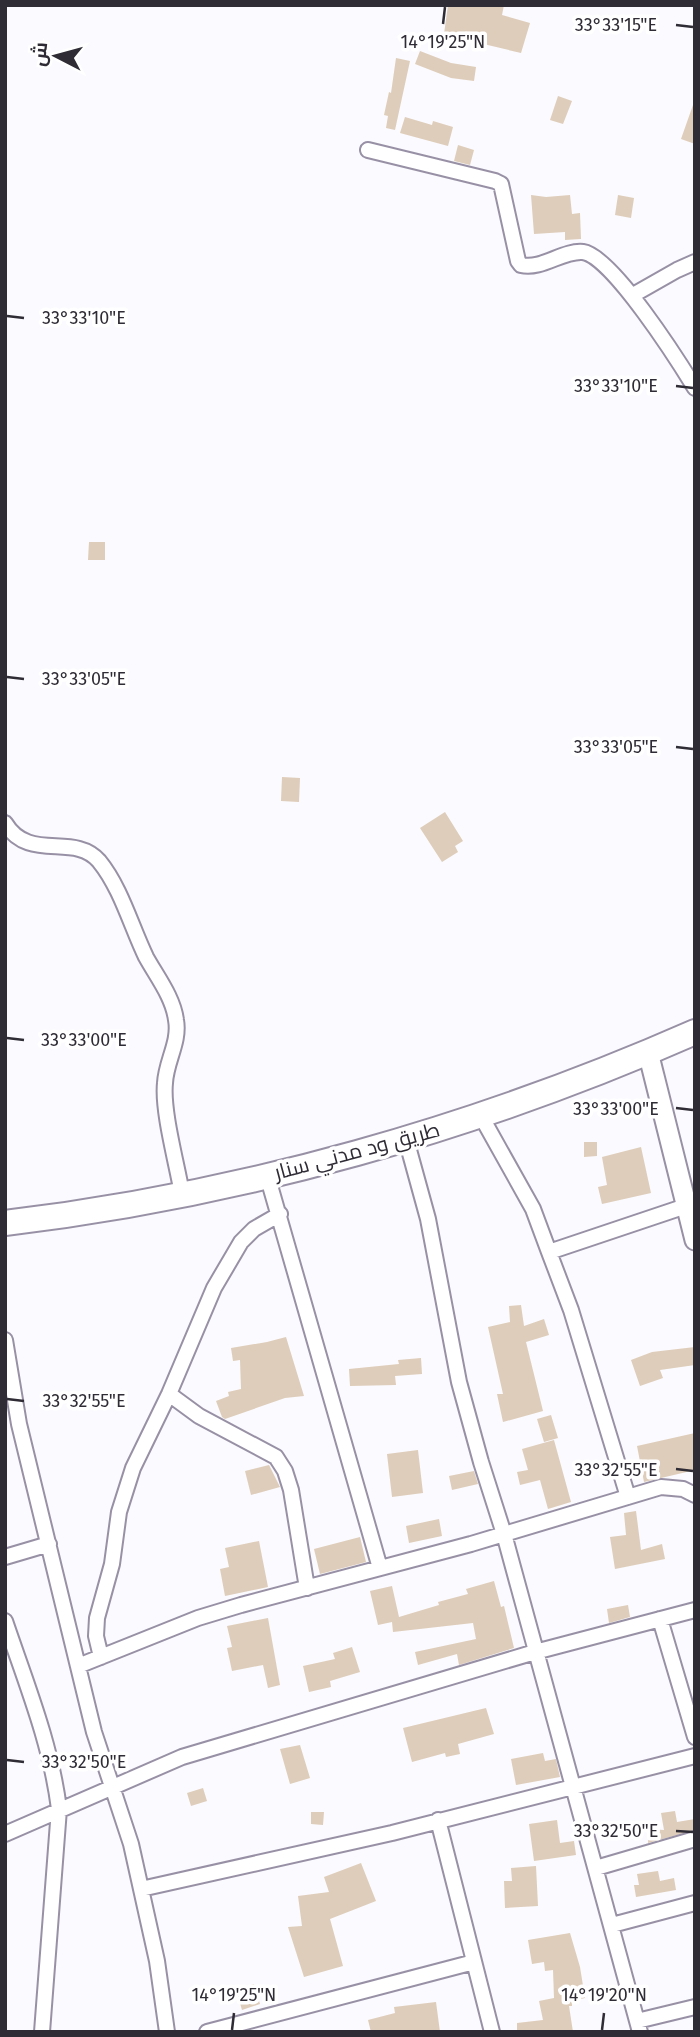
<svg xmlns="http://www.w3.org/2000/svg" width="700" height="2037" viewBox="0 0 700 2037" font-family="'Fira Sans',Cairo,sans-serif">
<rect width="100%" height="100%" fill="#fbfafe"/>
<path fill="#decdba" d="M448,5H504L502,15L530,23L521,53L475,42L476,39L444,34Z
M420,51L451,63L476,67L474,81L451,78L415,64Z
M396,58L410,61L395,130L386,128L388,116L384,115L389,92L391,93Z
M558,96L572,101L563,124L550,120Z
M693,105H695V144L681,139Z
M405,117L432,125L433,121L453,127L448,146L400,133Z
M458,145L474,150L470,165L454,161Z
M531,195L546,197L570,195L572,214L580,213L581,239L565,240V232L534,234Z
M618,195L634,198L631,218L615,215Z
M89,542H105V560H88Z
M282,777L300,778L299,802L281,801Z
M445,812L463,841L455,846L458,852L442,862L420,828Z
M584,1142H597V1156L584,1157Z
M641,1147L651,1193L602,1204L598,1187L607,1185L602,1157Z
M521,1305L524,1326L544,1319L549,1335L526,1342L543,1411L503,1422L497,1394H503L488,1327L510,1322L509,1306Z
M286,1337L304,1396L285,1398L225,1419L222,1417L216,1401L229,1396L228,1392L241,1389L240,1360L233,1361L231,1348L267,1342Z
M695,1347V1365L660,1370L663,1378L640,1386L631,1360L652,1352Z
M421,1358L422,1374L395,1376L396,1385L350,1386L349,1369L399,1364L398,1360Z
M551,1415L558,1438L544,1442L537,1419Z
M695,1433V1470L644,1482L637,1446Z
M554,1440L571,1502L548,1509L540,1480L520,1485L517,1472L528,1470L522,1449Z
M418,1450L423,1493L392,1497L387,1454Z
M269,1465L280,1487L251,1495L245,1471Z
M474,1471L478,1484L452,1490L449,1476Z
M636,1511L641,1550L662,1544L665,1559L615,1569L610,1537L626,1535L624,1513Z
M439,1519L442,1536L409,1543L406,1526Z
M360,1537L366,1562L320,1574L314,1549Z
M259,1541L268,1587L225,1596L220,1569L229,1567L225,1548Z
M494,1581L501,1607L504,1606L514,1648L459,1665L457,1654L418,1665L415,1652L476,1639L473,1623L393,1632L392,1622L378,1625L370,1591L392,1586L399,1617L439,1605L438,1602L468,1594L466,1589Z
M628,1605L630,1617L609,1623L607,1609Z
M268,1618L280,1685L268,1688L263,1665L232,1671L227,1648L232,1647L227,1626Z
M352,1647L360,1672L330,1681L331,1687L309,1692L303,1666L335,1659L333,1653Z
M486,1708L494,1734L458,1744L460,1754L446,1757L445,1753L412,1762L403,1728Z
M300,1745L310,1778L290,1784L280,1749Z
M543,1753L545,1761L556,1759L560,1777L516,1785L511,1759Z
M203,1788L207,1801L191,1806L187,1793Z
M675,1811L677,1822L695,1819V1830L648,1843L649,1829L664,1830L661,1813Z
M311,1812H324L323,1825L311,1824Z
M557,1820L560,1843L574,1841L576,1855L534,1861L529,1824Z
M361,1863L376,1901L330,1919L343,1966L304,1977L288,1927L302,1926L298,1896L329,1892L324,1877Z
M536,1866L538,1906L505,1908L504,1881H512L511,1868Z
M658,1871L660,1881L674,1878L676,1890L636,1897L634,1885H639L637,1874Z
M570,1933L580,1967L585,1998L572,2001V2006H569L573,2032H517V2023L543,2020L539,2001L554,1998L553,1970L545,1971L544,1962L532,1964L528,1940Z
M254,1984L260,2004L242,2010L236,1990Z
M436,2002L440,2032H371L368,2020L395,2013L394,2007Z"/>
<g fill="none" stroke-linecap="round" stroke-linejoin="round">
<defs>
<path id="street" d="M368,150L495,181L501,184L518,261L521,265C542,270 563,250 583,252C612,256 679,362 695,388
M633,295L677,270L695,262
M5,823C29,863 74,832 99,861C121,888 131,926 146,957C157,977 173,997 176,1020C180,1042 166,1061 165,1083C162,1111 177,1164 182,1194
M481,1116L533,1209L549,1252L571,1310L628,1497
M406,1139L428,1219L459,1382L481,1462L504,1534L640,2032
M267,1175L380,1568
M549,1252L686,1206
M5,1340L19,1424L94,1732L131,1844L157,1961L167,2032
M169,1394L199,1416L276,1457L285,1471L291,1490L307,1588
M5,1557L49,1544
M660,1619L695,1737
M5,1621C26,1683 51,1744 59,1809L42,2032
M101,1657L96,1636L97,1618L112,1564L119,1512L133,1468L169,1394L214,1288L241,1242L254,1229L280,1214
M78,1666L198,1618L241,1605L471,1544L661,1487L683,1489L695,1495
M438,1820L492,2032
M5,1834L182,1757L535,1652L695,1610
M596,1868L695,1839
M141,1889L392,1833L695,1756
M612,1925L695,1903
M637,2021L695,2007
M207,2032L474,1962"/>
<path id="secondary" d="M648,1052L695,1240"/>
<path id="highway" d="M5,1223C242,1195 477,1128 695,1032"/>
</defs>
<use href="#street" stroke="#9891a6" stroke-width="18"/>
<use href="#secondary" stroke="#9891a6" stroke-width="23"/>
<use href="#highway" stroke="#9891a6" stroke-width="28"/>
<use href="#street" stroke="#fff" stroke-width="14"/>
<use href="#secondary" stroke="#fff" stroke-width="19"/>
<use href="#highway" stroke="#fff" stroke-width="24"/>
</g>
<path fill="none" stroke="#2f2c35" stroke-width="2.5" d="M443,24L445,7M676,25L693,27M7,316L24,318M676,386L693,388M7,677L24,679M676,747L693,749M7,1038L24,1040M676,1108L693,1110M7,1399L24,1401M676,1469L693,1471M7,1760L24,1762M676,1831L693,1832M232,2030L234,2013M602,2030L604,2013"/>
<g text-anchor="middle" dominant-baseline="central" stroke-width="7" stroke-linejoin="round" paint-order="stroke">
<g font-size="21" fill="#2f2c35" stroke="#fff">
<text transform="translate(357 1151) rotate(-15)">طريق ود مدني سنار</text>
</g>
</g>
<g font-size="18" text-anchor="middle" fill="#2f2c35" stroke="#fff" stroke-width="7" stroke-linejoin="round" paint-order="stroke">
<text x="616" y="31">33°33'15"E</text>
<text x="443" y="48">14°19'25"N</text>
<text x="84" y="324">33°33'10"E</text>
<text x="616" y="392">33°33'10"E</text>
<text x="84" y="685">33°33'05"E</text>
<text x="616" y="753">33°33'05"E</text>
<text x="84" y="1046">33°33'00"E</text>
<text x="616" y="1115">33°33'00"E</text>
<text x="84" y="1407">33°32'55"E</text>
<text x="616" y="1476">33°32'55"E</text>
<text x="84" y="1768">33°32'50"E</text>
<text x="616" y="1837">33°32'50"E</text>
<text x="234" y="2001">14°19'25"N</text>
<text x="604" y="2001">14°19'20"N</text>
</g>
<rect width="700" height="2037" fill="none" stroke="#2f2c35" stroke-width="14"/>
<g transform="translate(56 56) rotate(276)" stroke="#ffffff" stroke-width="5" paint-order="stroke">
<path d="M0-5L12 26L0 18L-12 26Z" fill="#2f2c35"/>
<text y="-10" font-size="19" font-weight="bold" text-anchor="middle" fill="#2f2c35">ش</text>
</g>
</svg>
